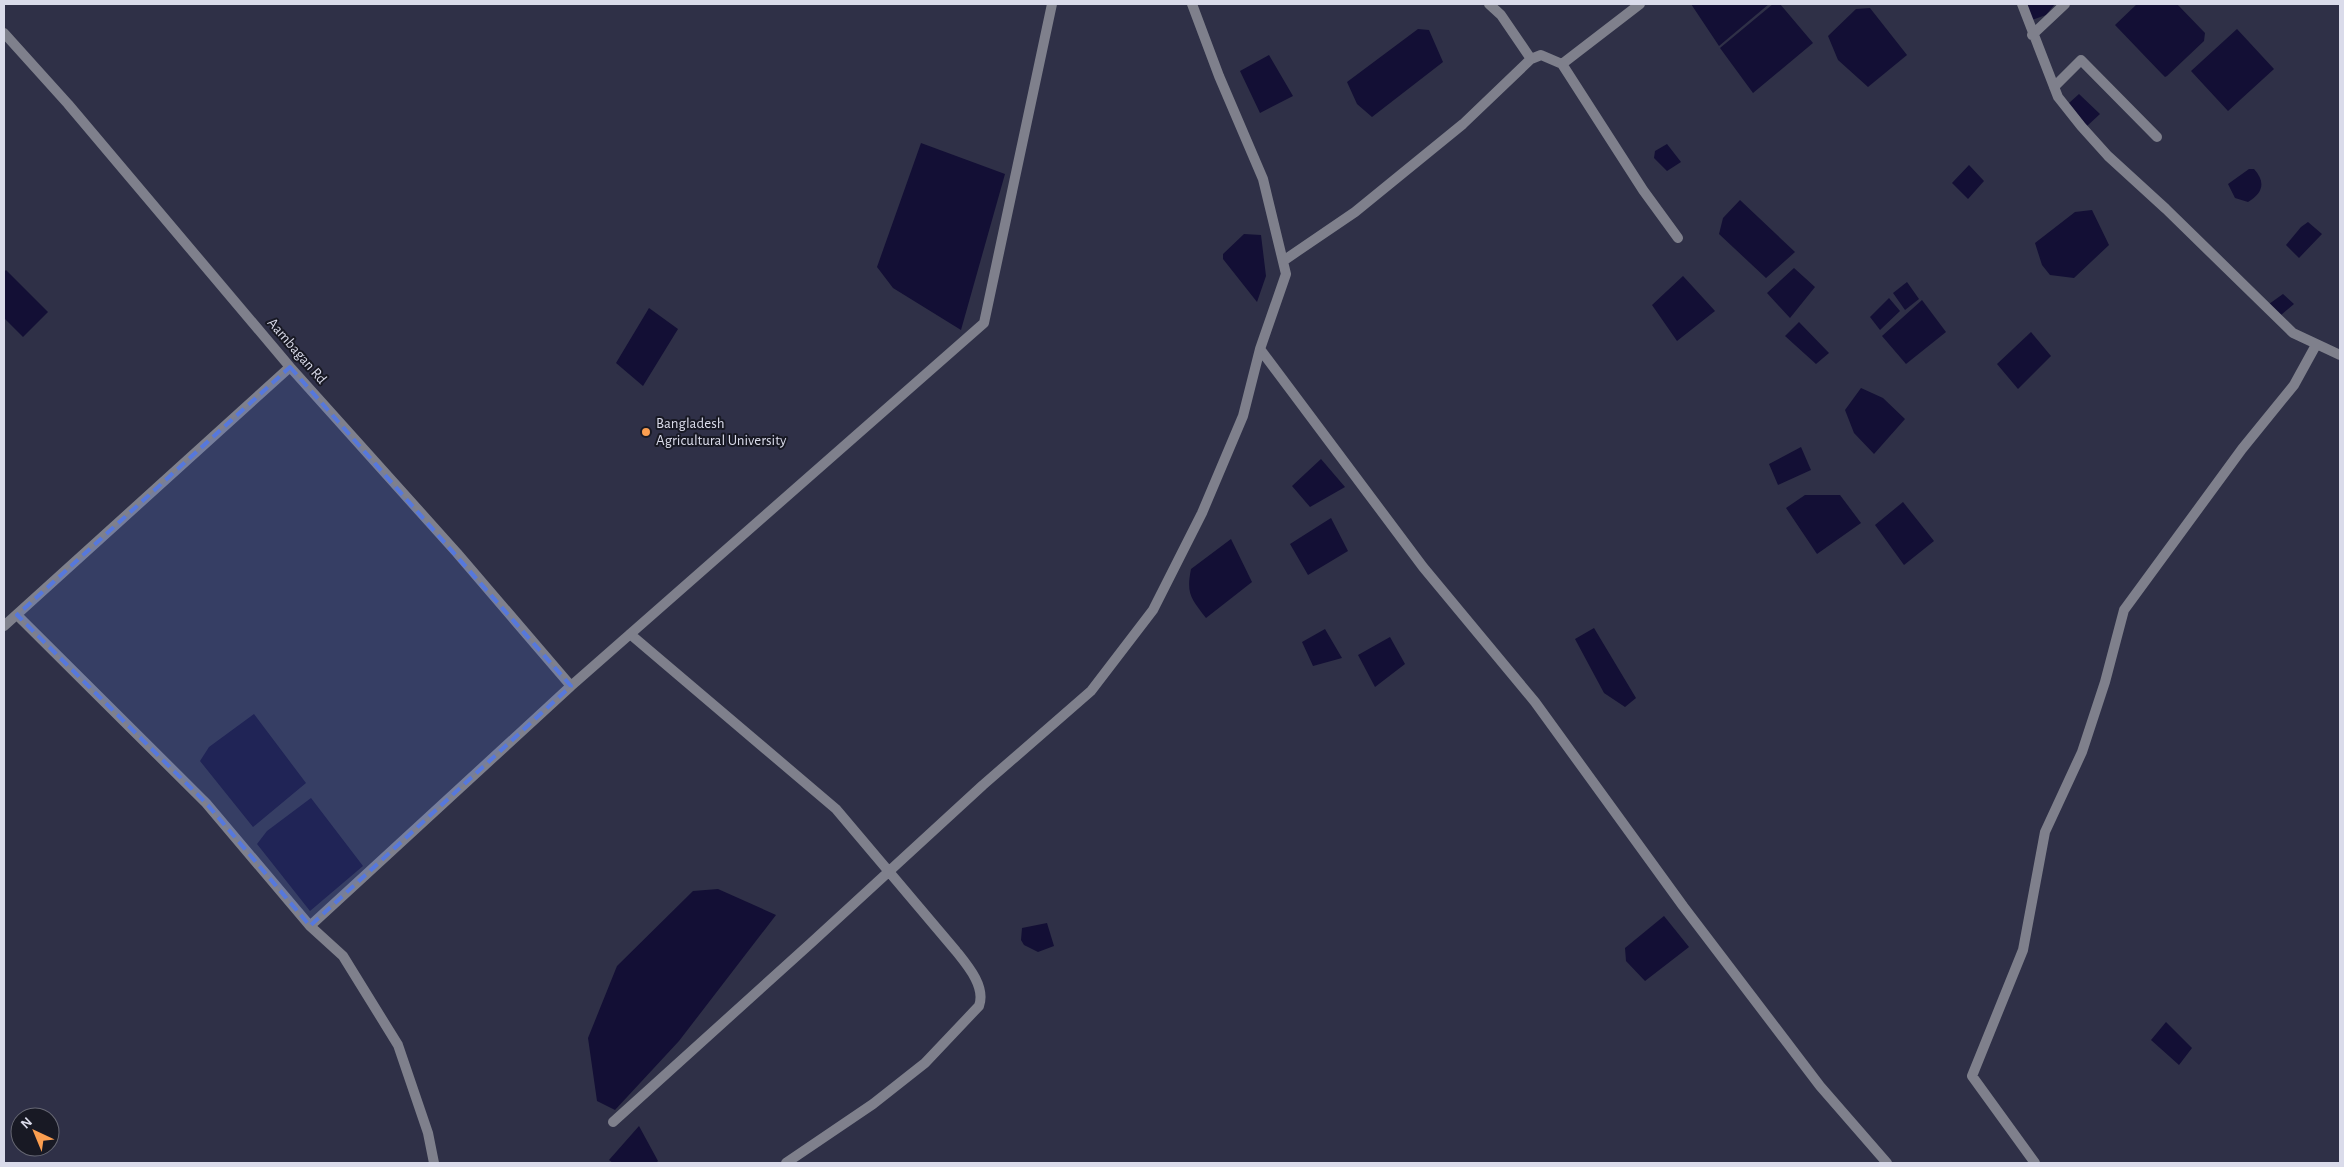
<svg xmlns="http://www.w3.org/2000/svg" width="2344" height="1167" viewBox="0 0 2344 1167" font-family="'Alegreya Sans',sans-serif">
<rect width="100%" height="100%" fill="#2f3047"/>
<path fill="#130f35" d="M1691,4H1769L1719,46Z
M1773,4H1780L1813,43L1753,93L1720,48Z
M2027,4H2055L2046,15L2032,20Z
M2137,4H2177L2205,33L2204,41L2167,76L2165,77L2161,73L2115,25Z
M1870,8L1907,55L1868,87L1838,60L1828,36L1856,9Z
M1418,29L1429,30L1443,62L1372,117L1357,104L1347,82Z
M2237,29L2274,69L2228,111L2191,71Z
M1269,55L1293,96L1260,113L1240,71Z
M2079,94L2100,114L2087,126L2069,103Z
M921,143L1005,174L961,330L893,288L877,267Z
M1667,144L1681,162L1667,171L1654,158L1655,151Z
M1969,165L1984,181L1968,199L1952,183Z
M2249,169H2254C2266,182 2263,193 2248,202L2235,198L2228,184Z
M1740,200L1795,252L1766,278L1719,234L1723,218Z
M2092,210L2109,245L2074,278L2050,275L2042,265L2035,243L2075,212Z
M2308,222L2322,234L2299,258L2286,245L2301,227Z
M1244,234L1261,235L1266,276L1257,302L1223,259V254Z
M1794,268L1815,287L1790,318L1767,293Z
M6,270L48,312L23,337L4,318V272Z
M1683,276L1715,311L1677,341L1652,305Z
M1907,282L1919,299L1905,310L1893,293Z
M2283,294L2294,304L2281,315L2269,304Z
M1889,298L1900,311L1880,330L1870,317Z
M1922,300L1946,332L1906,364L1882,336Z
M649,308L678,329L643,386L616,363Z
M1799,322L1829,353L1816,364L1785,336Z
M2031,332L2051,356L2018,389L1997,364Z
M1861,388L1883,398L1905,419L1874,454L1854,433L1845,410Z
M1801,447L1811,470L1778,485L1769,464Z
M1321,459L1345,487L1310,507L1292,486Z
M1805,495H1840L1861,523L1817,554L1786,508Z
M1903,502L1934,541L1904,565L1875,525Z
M1331,518L1348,551L1308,575L1290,544Z
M1231,539L1252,582L1206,618C1191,598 1186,594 1191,569Z
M1594,628L1636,698L1625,707L1604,693L1575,639Z
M1325,629L1342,658L1313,666L1302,642Z
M1390,637L1405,664L1375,687L1358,655Z
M254,714L306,783L253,827L200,761L209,747Z
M311,798L363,866L310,911L257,844L267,831Z
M718,889L776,915L679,1041L615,1110L597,1101L588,1038L617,966L693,891Z
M1664,916L1689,947L1645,981L1626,961L1625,948Z
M1047,923L1054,946L1038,952L1024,945L1021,940L1022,928Z
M2166,1022L2192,1048L2179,1065L2151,1040Z
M639,1126L658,1161L656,1163H613L609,1160Z"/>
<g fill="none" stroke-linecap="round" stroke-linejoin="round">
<path stroke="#7f808c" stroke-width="10" d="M1192,4L1219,76L1263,179L1286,274L1260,349L1423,567L1535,702L1683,906L1820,1086L1887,1163
M1489,4L1501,15L1531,59L1541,55L1562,64L1643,190L1678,238
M2022,4L2058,97L2081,126L2108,156L2166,209L2293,333L2340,355
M4,33L68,104L290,367L457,553L571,686
M2032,35L2065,4
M1562,64L1640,4
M2054,87L2081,60L2157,137
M1283,261L1355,212L1463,124L1531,59
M17,615L206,803L310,926L343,956L398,1045L428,1133L434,1163
M4,626L290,367
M630,634L836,809L956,951C968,966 986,987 979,1006L925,1063L873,1104L786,1163
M310,926L571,686L984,323L1052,4
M613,1122L811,943L983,785L1091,691L1153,610L1202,513L1243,416L1260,349
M2035,1163L1972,1076L2023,950L2045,832L2082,752L2105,682L2124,610L2242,449L2294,385L2316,345"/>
</g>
<path fill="#5678dd" fill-opacity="0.2" stroke="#5678dd" stroke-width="4" stroke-dasharray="10 6" stroke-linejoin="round" d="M290,367L571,686L310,926L206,803L17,615Z"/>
<circle fill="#fb9e50" stroke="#181924" stroke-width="2" cx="646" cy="432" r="5"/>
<g text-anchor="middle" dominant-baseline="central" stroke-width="4" stroke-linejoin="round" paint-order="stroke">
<g font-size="15" fill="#dadbea" stroke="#181924">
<text transform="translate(297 351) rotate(49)">Aambagan Rd</text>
</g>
<g font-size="15" fill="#dadbea" stroke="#181924" text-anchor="start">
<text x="656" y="423">Bangladesh<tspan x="656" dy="17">Agricultural University</tspan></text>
</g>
</g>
<rect width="2344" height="1167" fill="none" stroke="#dadbea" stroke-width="10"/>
<g transform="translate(35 1132) rotate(316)"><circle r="24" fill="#181924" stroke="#666773"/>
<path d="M0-4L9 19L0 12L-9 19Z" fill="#fb9e50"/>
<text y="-8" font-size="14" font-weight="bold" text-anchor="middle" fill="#dadbea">N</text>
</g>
</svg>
